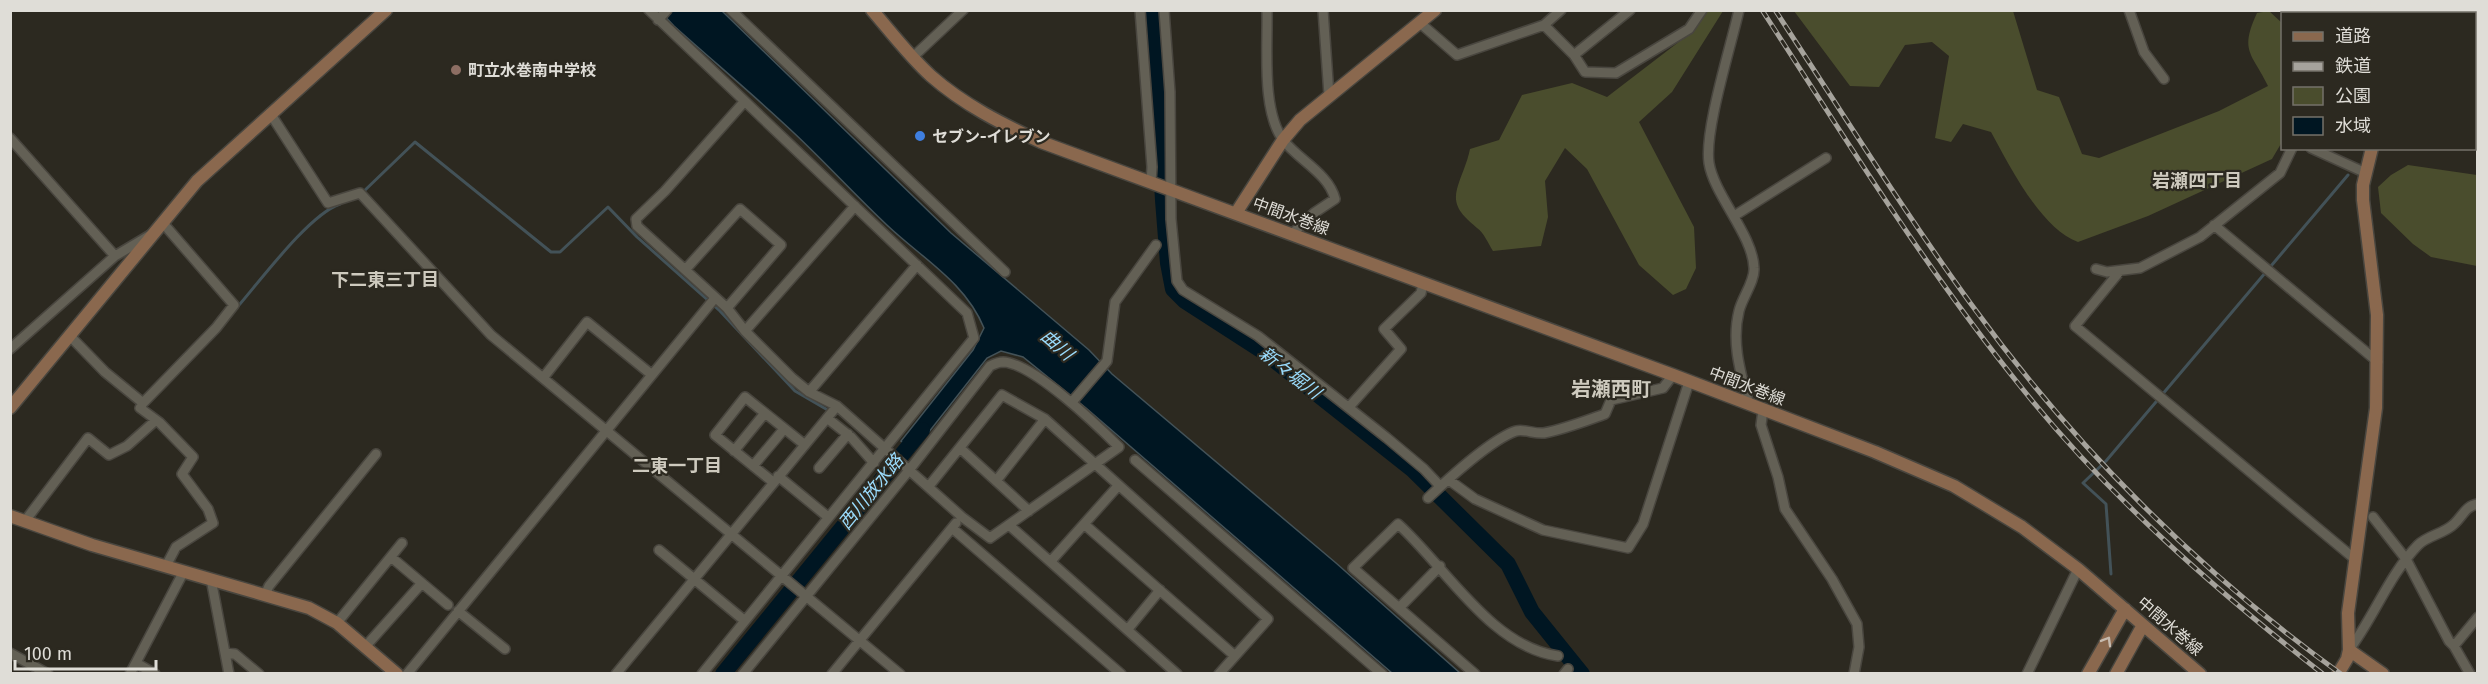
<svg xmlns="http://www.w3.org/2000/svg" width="2488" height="684" viewBox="0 0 2488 684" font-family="'Fira Sans','Noto Sans JP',sans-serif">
<rect width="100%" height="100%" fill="#2c2920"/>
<path fill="#4a4d2d" d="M1705,11H1723L1672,92L1639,122L1694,227L1696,268L1686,289L1673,295L1639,265L1587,169L1565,148L1545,181L1548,217L1541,246L1493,251C1488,243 1484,233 1477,228C1465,217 1452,208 1457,189C1460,177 1467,164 1470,149L1499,140L1522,95L1572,83L1607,97L1693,31Z
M1794,11H2013L2037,90L2059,97L2082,154L2099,158L2219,111L2268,86C2252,53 2239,52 2257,13L2269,11L2282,23V142L2272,159L2148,216L2078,242C2041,229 2009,165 1991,132L1963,124L1951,142L1935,138L1949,56L1932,42L1905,45L1879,87L1850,86Z
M2408,165L2477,175V266L2431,257L2413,244L2381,213L2378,187L2391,175Z"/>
<path fill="#001622" stroke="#435258" stroke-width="1.5" d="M660,11H722L951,233L1089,350L1112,374L1336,563L1460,673H1392L1086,408L1023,357L1001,351L987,358L914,451L901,441L973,350L984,328C965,282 923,259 888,226C856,196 826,163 794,133C755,96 714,62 674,26Z"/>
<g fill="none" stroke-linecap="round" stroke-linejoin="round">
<path stroke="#435258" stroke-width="3" d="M2441,10L2448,14
M2474,25L2478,26
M362,193L415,142L551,252H560L608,207L637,237L720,311L795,391L826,409
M234,311C258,284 308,215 340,204
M2111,574L2106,504L2083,483L2106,461L2348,175"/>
<path stroke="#001622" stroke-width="16" d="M1153,10L1163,200L1168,263L1173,289L1185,301L1264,352L1413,470L1508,564L1532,612L1582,674
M723,674L922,430"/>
<defs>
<path id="street" d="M649,10L967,313L974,338L702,674
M731,10L1005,272
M1140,10L1152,167L1151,182
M1164,10L1170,92L1171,219L1177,281L1183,290L1258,336L1387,438L1424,469L1440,486
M1267,10C1268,47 1261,112 1284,141C1299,160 1329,174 1335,199L1314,213L1292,234
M1323,10L1329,95
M1739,10C1731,46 1704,131 1709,163C1714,195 1753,235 1754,268C1755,281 1742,298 1739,311C1731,343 1741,374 1749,405
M2129,10L2144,52L2164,79
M2429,10L2436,14
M2335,14V10
M658,20L667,10
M1420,23L1457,55L1544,25L1561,10
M1544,25L1574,55L1585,72L1616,73L1689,29L1702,10
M2474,30L2478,32
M1574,55L1630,10
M913,57L963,10
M2474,60L2478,61
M270,113L328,203L360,193L491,335L900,674
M10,138L115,256
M2311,148L2366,173
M1734,216L1826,158
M2214,225L2378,362
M2096,269L2107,272L2140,268L2200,237L2280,173L2292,148
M685,270L740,209L781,245L727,308
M2120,271L2075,326L2356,560
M745,331L855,206
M70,336L105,372L143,403L140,408L159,422L193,457L182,474L208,509L213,523L176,547L166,566
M10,349L115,256L152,234
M543,378L587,322L652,375
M809,392L917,265
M1072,402L1107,361L1115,302L1156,245
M143,403L216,328L234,305L162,222
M1349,407L1401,349L1384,329L1421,293L1423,283
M1763,410L1761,425L1778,477L1785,509L1832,579L1857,624L1859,647L1854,674
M827,418L851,437L874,463
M960,448L1029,511
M734,451L765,413
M1135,460L1382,674
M753,466L784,429
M819,468L848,434
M778,476L828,517
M1449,480L1475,499L1543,530L1628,548L1643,524L1689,382
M996,481L1045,419
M773,482L715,435L745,397L805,445
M929,486L1002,395L1045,419L1268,619L1219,674
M1428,498C1447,480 1492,439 1516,431C1525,429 1534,434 1544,433C1565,429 1585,421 1605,414L1611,400L1663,388L1673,375
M2373,517L2406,559L2449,641L2454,646
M25,521L88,438L109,455L127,446L155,421
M1084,524L1235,656
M1010,526L1177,674
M952,528L1121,674
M659,550L745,621
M391,557L448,605
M1051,561L1118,486
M211,579L229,674
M265,595L269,586L376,454
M1399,608L1440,566
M458,611L505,649
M337,623L402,543
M1128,629L1160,590
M365,647L422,583
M2349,650C2374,617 2389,575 2418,545C2428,535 2444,534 2454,524C2463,516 2465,506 2478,504
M10,653L48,674
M225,653L235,654L259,674
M136,663L155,674
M130,674L184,571
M407,674L715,298
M616,674L837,406
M743,674L910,469L990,366C994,364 998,362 1003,362C1033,363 1097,425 1119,447L990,538L962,517L837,406L809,392L792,378L745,331L727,308L637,226L636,219L665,191L744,102
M832,674L956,523
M1475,674L1353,568L1398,524C1445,566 1491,647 1558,656
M1564,674L1568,669
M2027,674L2078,569
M2470,674L2454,646L2478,617"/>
<path id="secondary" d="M872,10C891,32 909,56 931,76C964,105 1002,124 1041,142L1673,375L1875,452L1954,486L2022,527L2078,569L2200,674
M2407,14L2408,10
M1236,213L1283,140L1300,120L1435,10
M10,408L197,181L386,10
M10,516L92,545L309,608L337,623L397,674
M2349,650L2383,674
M2088,674L2125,609
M2116,674L2143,625
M2338,674L2347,659L2349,650L2348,613L2376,408L2377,315L2363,200V185L2372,148"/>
</defs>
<use href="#street" stroke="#49463f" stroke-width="12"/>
<use href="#secondary" stroke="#49463f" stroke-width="15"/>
<use href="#street" stroke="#636055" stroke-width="9"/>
<use href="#secondary" stroke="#8a684e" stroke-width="12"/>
<defs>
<path id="rail" d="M1762,10C1845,138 1925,268 2021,387C2108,496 2213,588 2323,674
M1775,10C1840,109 1902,209 1971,304C2073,445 2199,572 2341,674"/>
</defs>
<use href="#rail" stroke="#a6a39c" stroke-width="5"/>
<use href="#rail" stroke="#2c2920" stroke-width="3" stroke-dasharray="9" stroke-linecap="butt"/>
</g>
<defs><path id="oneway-chevron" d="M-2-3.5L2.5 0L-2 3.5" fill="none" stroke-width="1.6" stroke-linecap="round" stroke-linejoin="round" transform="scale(1.5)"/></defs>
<use stroke="#c6baae" href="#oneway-chevron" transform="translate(2107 641) rotate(-60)"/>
<circle fill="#8d6e63" stroke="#2c2920" stroke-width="2" cx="456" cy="70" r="6"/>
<circle fill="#3f7fe0" stroke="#2c2920" stroke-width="2" cx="920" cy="136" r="6"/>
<g text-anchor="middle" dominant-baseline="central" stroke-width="4.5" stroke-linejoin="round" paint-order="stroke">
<g font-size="16" font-weight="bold" fill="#dfddd7" stroke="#2c2920" text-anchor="start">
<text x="468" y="70">町立水巻南中学校</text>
<text x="932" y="136">セブン-イレブン</text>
</g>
<g font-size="16" fill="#dfddd7" stroke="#2c2920">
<text transform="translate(1291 216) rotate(20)">中間水巻線</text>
<text transform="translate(1747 386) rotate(21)">中間水巻線</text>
<text transform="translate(2170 626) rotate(41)">中間水巻線</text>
</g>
<g font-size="18" font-weight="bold" fill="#cecabe" stroke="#2c2920">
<text x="2197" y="181">岩瀬四丁目</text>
<text x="385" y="280">下二東三丁目</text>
<text x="677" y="466">二東一丁目</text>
</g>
<g font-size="18" font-style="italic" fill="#9adbfc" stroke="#2c2920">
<text transform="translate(1057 345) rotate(41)">曲川</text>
<text transform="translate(1290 373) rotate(38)">新々堀川</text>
<text transform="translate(871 492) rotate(-51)">西川放水路</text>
</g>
<g font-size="20" font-weight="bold" fill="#cecabe" stroke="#2c2920">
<text x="1611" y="389">岩瀬西町</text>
</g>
</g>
<rect width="2488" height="684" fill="none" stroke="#dfddd7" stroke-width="24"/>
<rect x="2281" y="12" width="195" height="138" fill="#2c2920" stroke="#747169" stroke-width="1.5"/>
<rect x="2293" y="32" width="30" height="9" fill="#8a684e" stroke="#747169" stroke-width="1.5"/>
<text x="2335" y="42" font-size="18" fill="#dfddd7">道路</text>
<rect x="2293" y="62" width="30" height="9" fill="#a6a39c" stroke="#747169" stroke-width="1.5"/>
<text x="2335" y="72" font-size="18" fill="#dfddd7">鉄道</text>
<rect x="2293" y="87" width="30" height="18" fill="#4a4d2d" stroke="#747169" stroke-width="1.5"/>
<text x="2335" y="102" font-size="18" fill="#dfddd7">公園</text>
<rect x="2293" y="117" width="30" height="18" fill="#001622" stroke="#747169" stroke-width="1.5"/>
<text x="2335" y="132" font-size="18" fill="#dfddd7">水域</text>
<path d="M15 660v9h141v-9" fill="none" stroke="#dfddd7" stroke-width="3"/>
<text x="24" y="660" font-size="18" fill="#dfddd7" stroke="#2c2920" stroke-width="4.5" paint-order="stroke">100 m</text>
</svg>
